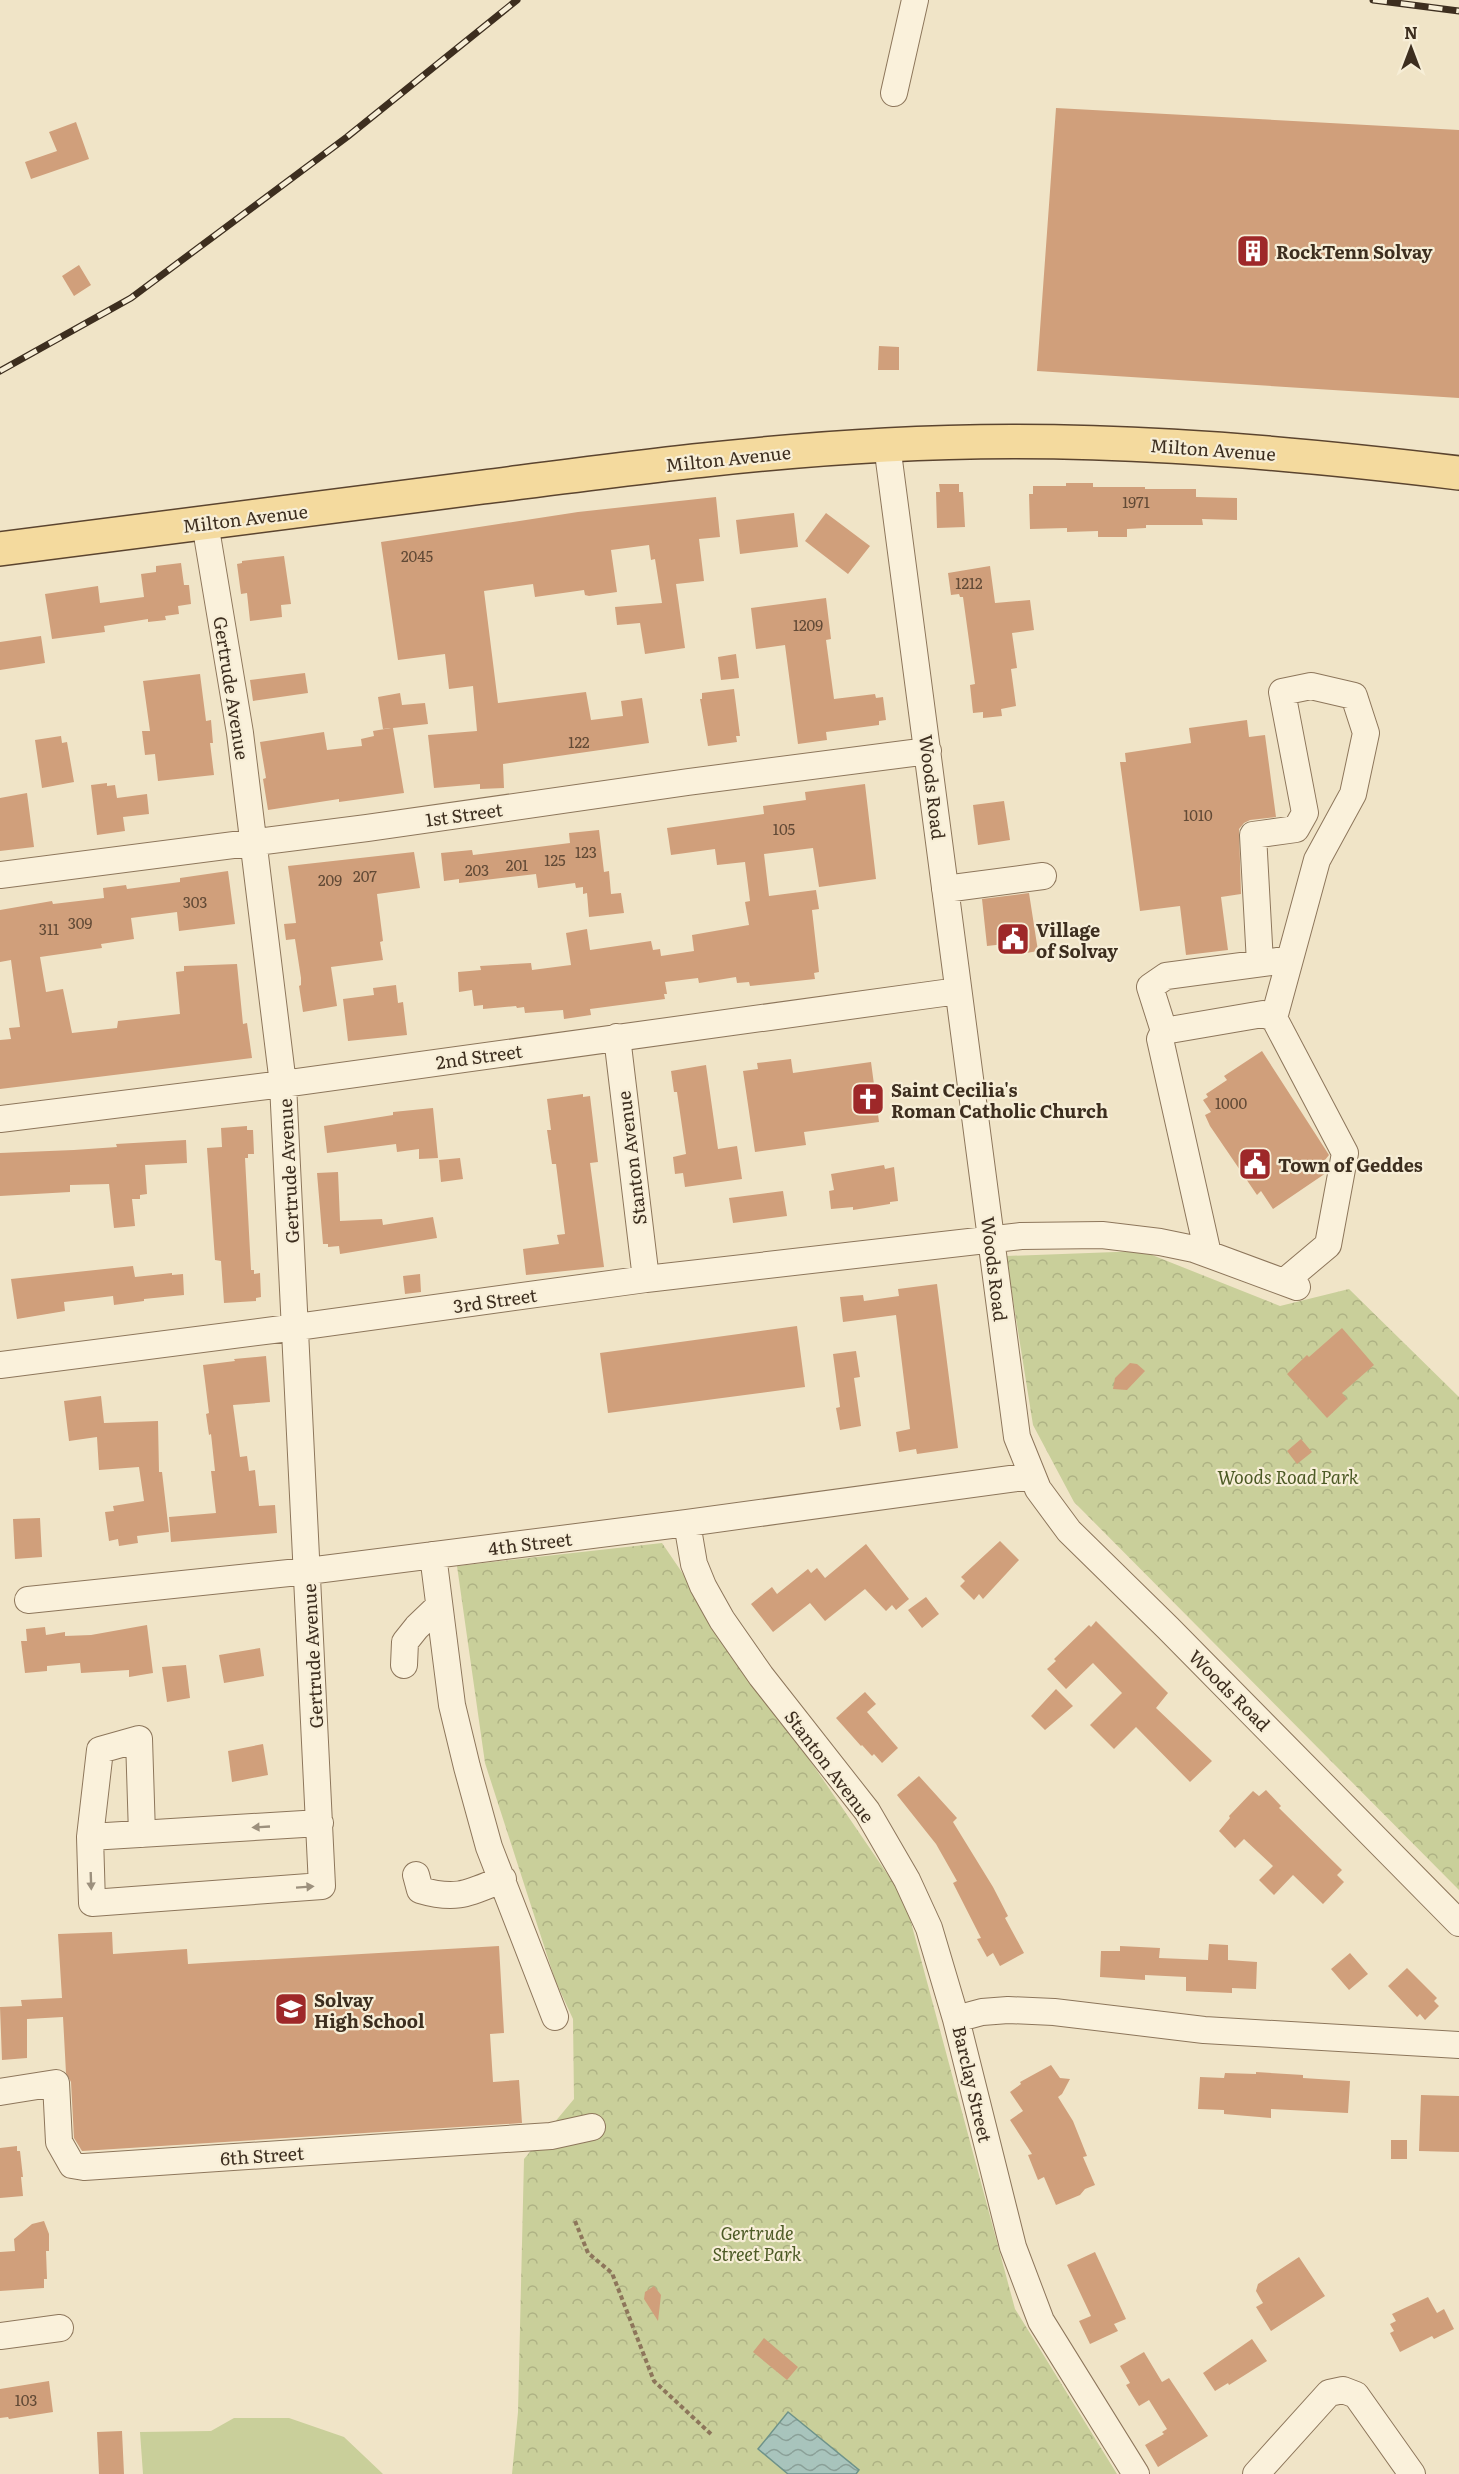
<svg xmlns="http://www.w3.org/2000/svg" width="1459" height="2474" viewBox="0 0 1459 2474" font-family="Literata,serif">
<defs>
<pattern id="park-crowns" width="20" height="18" patternUnits="userSpaceOnUse" patternTransform="scale(1.5)"><rect width="20" height="18" fill="#c9cf9a"/><path d="M2 6a3 3 0 1 1 6 0M12 15a3 3 0 1 1 6 0" fill="none" stroke="#aeb284"/></pattern>
<pattern id="water-waves" width="16" height="10" patternUnits="userSpaceOnUse" patternTransform="scale(1.5)"><rect width="16" height="10" fill="#a8c4bc"/><path d="M0 5q4-4 8 0t8 0" fill="none" stroke="#8aa098"/></pattern>
</defs>
<rect width="100%" height="100%" fill="#f0e4c7"/>
<path fill="#c9cf9a" d="M234,2418H289L344,2437L383,2474H143L140,2432L211,2431Z"/>
<path fill="url(#park-crowns)" d="M1142,1251L1280,1306L1349,1289L1459,1397V1890L1074,1502L1033,1425L1006,1256Z
M662,1543L905,1900L1015,2309L1117,2474H512L518,2412L524,2159L574,2099L573,2019L555,1980L485,1763L457,1566Z"/>
<path fill="url(#water-waves)" stroke="#6e938a" stroke-width="1.5" d="M788,2412L859,2470L856,2474H788L758,2449Z"/>
<path fill="#d09f7b" d="M1056,108L1459,130V398L1037,371Z
M76,122L89,159L31,179L25,162L57,151L49,132Z
M79,265L91,285L74,296L62,276Z
M879,346L899,347V370H878Z
M1066,483H1093V487H1145V489H1196V497L1237,498V520L1202,519L1203,525H1146V528L1127,529V537H1098V531L1067,532V528L1030,529L1029,494H1033V486H1066Z
M939,484H959V492H963L965,527L937,528L936,492H940Z
M716,497L720,537L699,539L704,581L676,584L685,648L645,654L640,623L617,625L615,607L662,603L655,559L651,560L649,545L611,550L617,592L589,596L585,595L584,590L535,597L533,584L484,591L498,703L586,692L591,720L623,716L621,701L642,698L649,743L503,764L504,788L480,789V784L434,788L428,735L477,731L473,686L449,689L445,654L398,660L381,542L578,512Z
M794,513L798,547L740,554L736,520Z
M826,513L870,546L848,574L805,541Z
M284,556L291,604L281,605L282,617L250,621L247,593L241,594L237,564L242,563V561Z
M181,563L184,585H189L191,604L178,606L179,614L165,616L166,620L148,622V619L104,626L105,632L52,639L45,594L98,586L100,603L144,597L141,574L156,572V566Z
M990,566L995,603L1030,600L1034,630L1012,633L1017,668L1011,669L1016,706L1001,709L1002,716L983,718V712L973,713L970,685L975,684L963,597H960L959,594L951,595L948,573Z
M826,598L831,639L826,640L834,699L875,694L876,698L883,697L886,720L879,721V725L826,732L827,740L798,744L785,645L756,649L751,608Z
M41,636L45,663L0,670V642Z
M736,654L739,678L721,680L718,657Z
M305,673L308,693L253,701L250,680Z
M200,674L206,721L211,720L213,743H210L214,775L158,781L155,754L145,755L142,731H150L143,681Z
M734,689L740,736H736L737,742L708,746L700,699H702V693Z
M400,693L402,705L425,703L428,724L393,728L404,793L339,802V799L268,810L263,779L266,778L260,742L324,732L327,750L362,746L361,739L374,736L373,731L391,728L383,729L378,697Z
M1247,720L1249,737L1265,735L1276,817L1250,820L1244,823L1239,829L1241,894L1221,897L1228,950L1186,955L1180,906L1140,911L1120,762H1126L1125,753L1191,743L1189,728Z
M61,736L62,743L67,742L74,782L42,788L35,740Z
M107,783V786L115,785L117,798L147,794L149,814L123,817L125,831L97,835L91,785Z
M865,784L876,879L819,887L813,848L764,854L769,896L816,890L819,909L812,910L819,972L814,973L815,979L750,986L749,982L737,983L736,977L699,983L698,978L665,982L667,994H664L665,999L590,1009L591,1015L564,1019L563,1010L525,1013L524,1007L517,1008L516,1006L483,1009V1005L474,1006L472,990L459,992L458,972L481,970L480,966L531,963L532,970L571,965L566,933L587,929L590,950L651,941L653,950L660,949L661,956L694,951L692,935L749,925L745,902L750,901L745,862L717,865L715,849L671,855L667,828L764,814L763,806L806,800L805,792Z
M27,793L34,847L0,851V798Z
M1004,801L1010,840L978,845L973,805Z
M599,830L604,872L609,871L611,894L621,893L624,913L589,917L587,893L583,894V887L576,888L575,883L538,888L536,874L459,883V879L444,881L441,853L472,850L473,855L570,843L569,833Z
M414,852L420,888L377,894L383,941L380,942L383,960L331,967L337,1006L303,1012L299,986L301,985V978L295,939L286,940L284,924L296,923L288,866Z
M228,871L235,924L179,931L177,912L131,918L134,939L101,944L102,948L40,957L46,992L63,989L72,1033L117,1028L118,1021L180,1014L176,972L184,971V966L237,964L243,1024L247,1023L252,1058L0,1089V1040L11,1039L9,1028L20,1027L11,960L0,962V910L52,901L53,904L104,898L103,888L126,885L127,889L180,882V878Z
M1029,893L1038,951L1015,955L1013,943L987,946L982,899Z
M396,985L398,1003L403,1002L407,1035L348,1041L343,999L374,995L373,988Z
M1262,1051L1329,1155L1325,1160L1328,1164L1326,1173L1273,1209L1261,1191L1257,1195L1210,1126L1205,1115L1211,1112L1203,1100L1208,1097L1206,1094L1227,1080L1224,1076Z
M791,1059L793,1073L871,1062L879,1122L804,1132L806,1145L755,1152L743,1071L758,1069L757,1063Z
M706,1065L718,1149L737,1146L742,1179L685,1187L683,1173L675,1174L673,1157L686,1154L677,1092H674L671,1071Z
M583,1094V1097L590,1096L598,1162L590,1163L604,1267L526,1275L523,1249L559,1244L557,1235L565,1234L556,1164H552L547,1130H551L547,1099Z
M433,1108L438,1158L419,1159V1149L397,1152L396,1144L327,1153L324,1126L393,1115V1112Z
M247,1126V1130H253L254,1154H248V1158H245L251,1270H254V1274L260,1273L261,1297L256,1298V1301L224,1303L221,1261L215,1260L207,1148L222,1147L221,1128Z
M186,1140L187,1163L145,1165L147,1194L140,1195V1199H132L135,1226L114,1228L109,1184L70,1185V1192L0,1196V1153L74,1150L117,1147L116,1144Z
M460,1158L463,1179L441,1182L439,1160Z
M884,1165L885,1169L894,1167L898,1201L890,1202V1204L853,1210V1207L831,1209L829,1191L834,1190L831,1174Z
M338,1172L340,1221L382,1219L383,1225L433,1217L437,1238L340,1254L339,1246L328,1247V1244H323L317,1173Z
M783,1191L787,1216L733,1223L729,1198Z
M133,1266L135,1277L172,1273V1275L183,1274L184,1295L144,1299V1301L114,1305L113,1296L64,1302L65,1311L17,1319L11,1279Z
M420,1274L421,1292L405,1294L403,1276Z
M937,1284L958,1448L917,1454L916,1449L899,1452L896,1432L910,1429L896,1315L843,1322L840,1297L863,1295L864,1301L899,1296L898,1289Z
M797,1326L805,1387L608,1413L600,1353Z
M1342,1328L1374,1365L1342,1393L1347,1399L1327,1418L1287,1374L1307,1355L1309,1357Z
M856,1351L860,1377L854,1378L861,1426L840,1430L836,1408L840,1407L833,1354Z
M266,1356L270,1402L233,1405L240,1457L247,1456L249,1471L255,1470L259,1506L275,1505L277,1533L171,1542L169,1517L216,1513L211,1471H215L211,1434L209,1435L206,1414L209,1413L203,1365L235,1361L234,1359Z
M1130,1363L1137,1364L1145,1371L1127,1390L1113,1389L1115,1378Z
M101,1396L104,1423L158,1421L159,1472H162L169,1532L137,1536L138,1543L119,1546L118,1539L109,1541L105,1512L114,1511L113,1506L144,1501L139,1467L99,1470L97,1437L69,1441L64,1401Z
M1301,1439L1312,1452L1297,1464L1287,1451Z
M40,1518L42,1557L15,1559L13,1519Z
M1000,1541L1019,1560L983,1599L979,1594L974,1600L960,1586L965,1581L961,1577Z
M866,1544L909,1599L896,1610L892,1605L886,1611L865,1589L825,1621L810,1603L773,1632L751,1604L772,1587L777,1594L808,1569L811,1573L817,1568L825,1578Z
M926,1597L939,1614L922,1628L908,1610Z
M1096,1621L1168,1693L1156,1708L1212,1761L1190,1782L1136,1727L1114,1749L1090,1725L1122,1693L1093,1663L1066,1689L1047,1669L1056,1661L1054,1659L1089,1625L1091,1627Z
M147,1625L153,1673L129,1677V1670L81,1673L80,1663L47,1666V1671L25,1673L21,1641H27L26,1629L45,1627L46,1635L65,1632V1636L91,1635Z
M260,1648L264,1676L224,1683L219,1655Z
M186,1665L190,1698L167,1702L162,1667Z
M1056,1689L1073,1706L1045,1730L1031,1716Z
M865,1692L876,1704L867,1712L898,1748L882,1763L874,1754L872,1756L862,1745L861,1746L836,1718Z
M263,1744L268,1775L232,1782L228,1751Z
M919,1776L957,1818L953,1822L993,1887L1008,1916L1005,1918L1024,1953L1000,1966L993,1953L987,1957L977,1939L981,1938L953,1883L957,1881L936,1844L897,1795Z
M1266,1790L1281,1806L1279,1808L1342,1870L1337,1875L1344,1882L1323,1904L1293,1875L1274,1895L1259,1880L1273,1866L1244,1839L1235,1848L1219,1831L1230,1818L1229,1816L1253,1791L1259,1796Z
M112,1932L113,1954L187,1949L188,1964L499,1946L504,2033L490,2034L493,2082L519,2080L522,2123L82,2151L74,2138L71,2082L66,2073L63,2017L27,2019V2058L2,2060L0,2007L22,2006L21,2000L62,1998L58,1934Z
M1209,1944L1228,1945V1960L1257,1962L1256,1989L1232,1988V1993L1186,1991V1977L1145,1975V1980L1100,1977L1101,1951H1120V1946L1160,1948L1159,1958L1208,1960Z
M1350,1953L1368,1974L1349,1990L1331,1969Z
M1407,1968L1437,1998L1434,2001L1439,2006L1425,2020L1420,2014L1417,2017L1388,1986Z
M1051,2065L1060,2078L1070,2079L1062,2094L1058,2097L1073,2121L1087,2156L1083,2157L1095,2185L1085,2189L1080,2195L1056,2205L1044,2177L1038,2180L1028,2155L1032,2154L1010,2120L1023,2111L1010,2092L1021,2084L1020,2082Z
M1256,2072L1303,2075V2078L1350,2081L1348,2113L1271,2109V2118L1224,2114V2110L1198,2109L1200,2077L1224,2078L1225,2073L1256,2074Z
M1421,2095L1459,2096V2152L1419,2151Z
M1391,2140H1407V2159H1391Z
M17,2146V2151H20L23,2177H21L23,2196L0,2198V2148Z
M44,2221L49,2234V2251H46L47,2279H44V2288L0,2291V2252L15,2251L14,2239L32,2224Z
M1095,2252L1126,2319L1114,2324L1118,2331L1090,2344L1079,2321L1091,2316L1067,2265Z
M1299,2257L1325,2296L1271,2331L1256,2307L1263,2303L1256,2291L1258,2284Z
M654,2286L661,2295L658,2321L644,2299L645,2292Z
M1428,2297L1437,2313L1444,2309L1454,2329L1434,2339L1432,2336L1400,2352L1390,2333L1394,2331L1390,2324L1396,2321L1392,2314Z
M764,2338L798,2367L787,2380L753,2352Z
M1252,2339L1267,2361L1229,2385L1228,2383L1215,2391L1203,2373Z
M1144,2352L1162,2382L1169,2378L1208,2436L1158,2467L1145,2445L1164,2434L1162,2432L1167,2429L1149,2400L1139,2406L1126,2385L1130,2383L1120,2366Z
M49,2381L53,2412L9,2419L8,2417L0,2418V2389Z
M122,2431L124,2474H99L97,2432Z"/>
<g fill="none" stroke-linecap="round" stroke-linejoin="round">
<defs>
<path id="minor" d="M894,93L915,0
M887,445L1017,1437L1038,1489L1069,1531L1168,1628L1459,1923
M205,523L240,733L283,1084L322,1886L92,1903L90,1837L320,1823
M0,875L367,828L688,782L928,751
M945,889L1043,876
M1260,963L1253,835L1296,829L1305,813L1282,692L1311,686L1354,696L1366,733L1353,794L1317,860L1274,1018
M1164,1031L1150,987L1166,976L1278,961
M617,1037L646,1279
M0,1119L283,1084L958,991
M1208,1254L1160,1039L1164,1031L1263,1014L1274,1018L1345,1153L1328,1245L1284,1282
M0,1365L297,1327L646,1279L1021,1236L1102,1235L1160,1242L1194,1249L1297,1287
M687,1523L694,1564L703,1586L722,1620L761,1676L867,1811L907,1880L929,1928L956,2019L1013,2247L1041,2321L1136,2474
M433,1555L452,1705L467,1767L489,1847L555,2017
M28,1600L308,1571L687,1523L1031,1476
M404,1665L405,1642L417,1627L439,1606
M90,1837L100,1750L139,1739L142,1834
M416,1875L420,1890C457,1901 469,1893 503,1879
M956,2019L982,2012L1008,2010L1054,2012L1204,2030L1459,2045
M0,2092L56,2083L59,2142L72,2165L84,2167L551,2136L592,2127
M0,2336L60,2328
M1256,2474L1329,2393L1343,2390L1356,2395L1412,2474"/>
<path id="major" d="M0,549C161,529 322,508 483,487C617,470 750,452 886,445C1077,434 1269,450 1459,473"/>
</defs>
<use href="#minor" stroke="#8d765b" stroke-width="28"/>
<use href="#major" stroke="#5b442f" stroke-width="36"/>
<path stroke="#8d765b" stroke-width="4" stroke-dasharray="4.5 3" stroke-linecap="butt" d="M575,2221L588,2253L612,2273L654,2381L713,2436"/>
<use href="#minor" stroke="#faf1db" stroke-width="26"/>
<use href="#major" stroke="#f4da9e" stroke-width="33"/>
<defs>
<path id="rail" d="M1373,0L1459,11
M0,371L131,298L347,137L517,0"/>
</defs>
<use href="#rail" stroke="#3d2e1f" stroke-width="7"/>
<use href="#rail" stroke="#f7eed7" stroke-width="4.5" stroke-dasharray="14" stroke-linecap="butt"/>
</g>
<defs><path id="oneway-solid" d="M-6-.8H1V-3.2L6.5 0L1 3.2V.8H-6Z" transform="scale(1.5)"/></defs>
<g fill="#9c907d">
<use href="#oneway-solid" transform="translate(261 1827) rotate(177)"/>
<use href="#oneway-solid" transform="translate(91 1881) rotate(88)"/>
<use href="#oneway-solid" transform="translate(305 1887) rotate(-4)"/>
</g>
<defs>
<symbol id="building-square" viewBox="-11 -11 22 22"><rect x="-9" y="-9" width="18" height="18" rx="4" fill="#9e2829" stroke="#f7eed7"/><path d="M-4-6H4V6H1V3H-1V6H-4ZM-2.5-4.3h1.7v1.8h-1.7ZM.8-4.3h1.7v1.8H.8ZM-2.5-1h1.7V.8h-1.7ZM.8-1h1.7V.8H.8Z" fill="#fff"/></symbol>
<symbol id="civic-square" viewBox="-11 -11 22 22"><rect x="-9" y="-9" width="18" height="18" rx="4" fill="#9e2829" stroke="#f7eed7"/><path d="M-.6-6.5H3V-4.5H.6V-3L4-1V1h2V6H-6V1h2V-1L-.6-3ZM-1.2 2.5V6h2.4V2.5Z" fill="#fff"/></symbol>
<symbol id="church-square" viewBox="-11 -11 22 22"><rect x="-9" y="-9" width="18" height="18" rx="4" fill="#9e2829" stroke="#f7eed7"/><path d="M-1.2-6h2.4v3.5h3.3v2.4h-3.3V6h-2.4V-.1h-3.3v-2.4h3.3Z" fill="#fff"/></symbol>
<symbol id="school-square" viewBox="-11 -11 22 22"><rect x="-9" y="-9" width="18" height="18" rx="4" fill="#9e2829" stroke="#f7eed7"/><path d="M0-5L7-2L0 1L-7-2ZM-4 1L0 2.5L4 1V4Q0 6-4 4Z" fill="#fff"/></symbol>
</defs>
<g fill-rule="evenodd">
<use href="#building-square" x="1234" y="232" width="38" height="38"/>
<use href="#civic-square" x="994" y="920" width="38" height="38"/>
<use href="#church-square" x="849" y="1080" width="38" height="38"/>
<use href="#civic-square" x="1236" y="1145" width="38" height="38"/>
<use href="#school-square" x="272" y="1990" width="38" height="38"/>
</g>
<g text-anchor="middle" dominant-baseline="central" stroke-width="4.5" stroke-linejoin="round" paint-order="stroke">
<g font-size="15" fill="#624a36">
<text x="1136" y="501">1971</text>
<text x="417" y="555">2045</text>
<text x="969" y="582">1212</text>
<text x="808" y="624">1209</text>
<text x="579" y="741">122</text>
<text x="1198" y="814">1010</text>
<text x="784" y="828">105</text>
<text x="586" y="851">123</text>
<text x="555" y="859">125</text>
<text x="517" y="864">201</text>
<text x="477" y="869">203</text>
<text x="365" y="875">207</text>
<text x="330" y="879">209</text>
<text x="195" y="901">303</text>
<text x="80" y="922">309</text>
<text x="49" y="928">311</text>
<text x="1231" y="1102">1000</text>
<text x="26" y="2399">103</text>
</g>
<g font-size="18" font-weight="bold" fill="#3d2e1f" stroke="#f7eed7" text-anchor="start">
<text x="1276" y="251">RockTenn Solvay</text>
<text x="1036" y="929">Village<tspan x="1036" dy="21">of Solvay</tspan></text>
<text x="891" y="1089">Saint Cecilia's<tspan x="891" dy="21">Roman Catholic Church</tspan></text>
<text x="1278" y="1164">Town of Geddes</text>
<text x="314" y="1999">Solvay<tspan x="314" dy="21">High School</tspan></text>
</g>
<g font-size="18" fill="#3d2e1f" stroke="#f7eed7">
<text transform="translate(1213 449) rotate(4)">Milton Avenue</text>
<text transform="translate(728 458) rotate(-6)">Milton Avenue</text>
<text transform="translate(245 518) rotate(-7)">Milton Avenue</text>
<text transform="translate(232 688) rotate(81)">Gertrude Avenue</text>
<text transform="translate(933 787) rotate(83)">Woods Road</text>
<text transform="translate(464 814) rotate(-8)">1st Street</text>
<text transform="translate(479 1056) rotate(-8)">2nd Street</text>
<text transform="translate(631 1158) rotate(-97)">Stanton Avenue</text>
<text transform="translate(288 1171) rotate(-93)">Gertrude Avenue</text>
<text transform="translate(995 1269) rotate(83)">Woods Road</text>
<text transform="translate(495 1300) rotate(-8)">3rd Street</text>
<text transform="translate(530 1543) rotate(-7)">4th Street</text>
<text transform="translate(312 1656) rotate(-93)">Gertrude Avenue</text>
<text transform="translate(1230 1690) rotate(45)">Woods Road</text>
<text transform="translate(830 1766) rotate(53)">Stanton Avenue</text>
<text transform="translate(973 2084) rotate(77)">Barclay Street</text>
<text transform="translate(262 2155) rotate(-4)">6th Street</text>
</g>
<g font-size="18" font-style="italic" fill="#4c5a25" stroke="#f7eed7">
<text x="1288" y="1476">Woods Road Park</text>
<text x="757" y="2232">Gertrude<tspan x="757" dy="21">Street Park</tspan></text>
</g>
</g>
<g transform="translate(1411 48)" stroke="#f7eed7" stroke-width="4.5" paint-order="stroke">
<path d="M0-4.5L10 22L0 15L-10 22Z" fill="#3d2e1f"/>
<text y="-9" font-size="16" font-weight="bold" text-anchor="middle" fill="#3d2e1f">N</text>
</g>
</svg>
